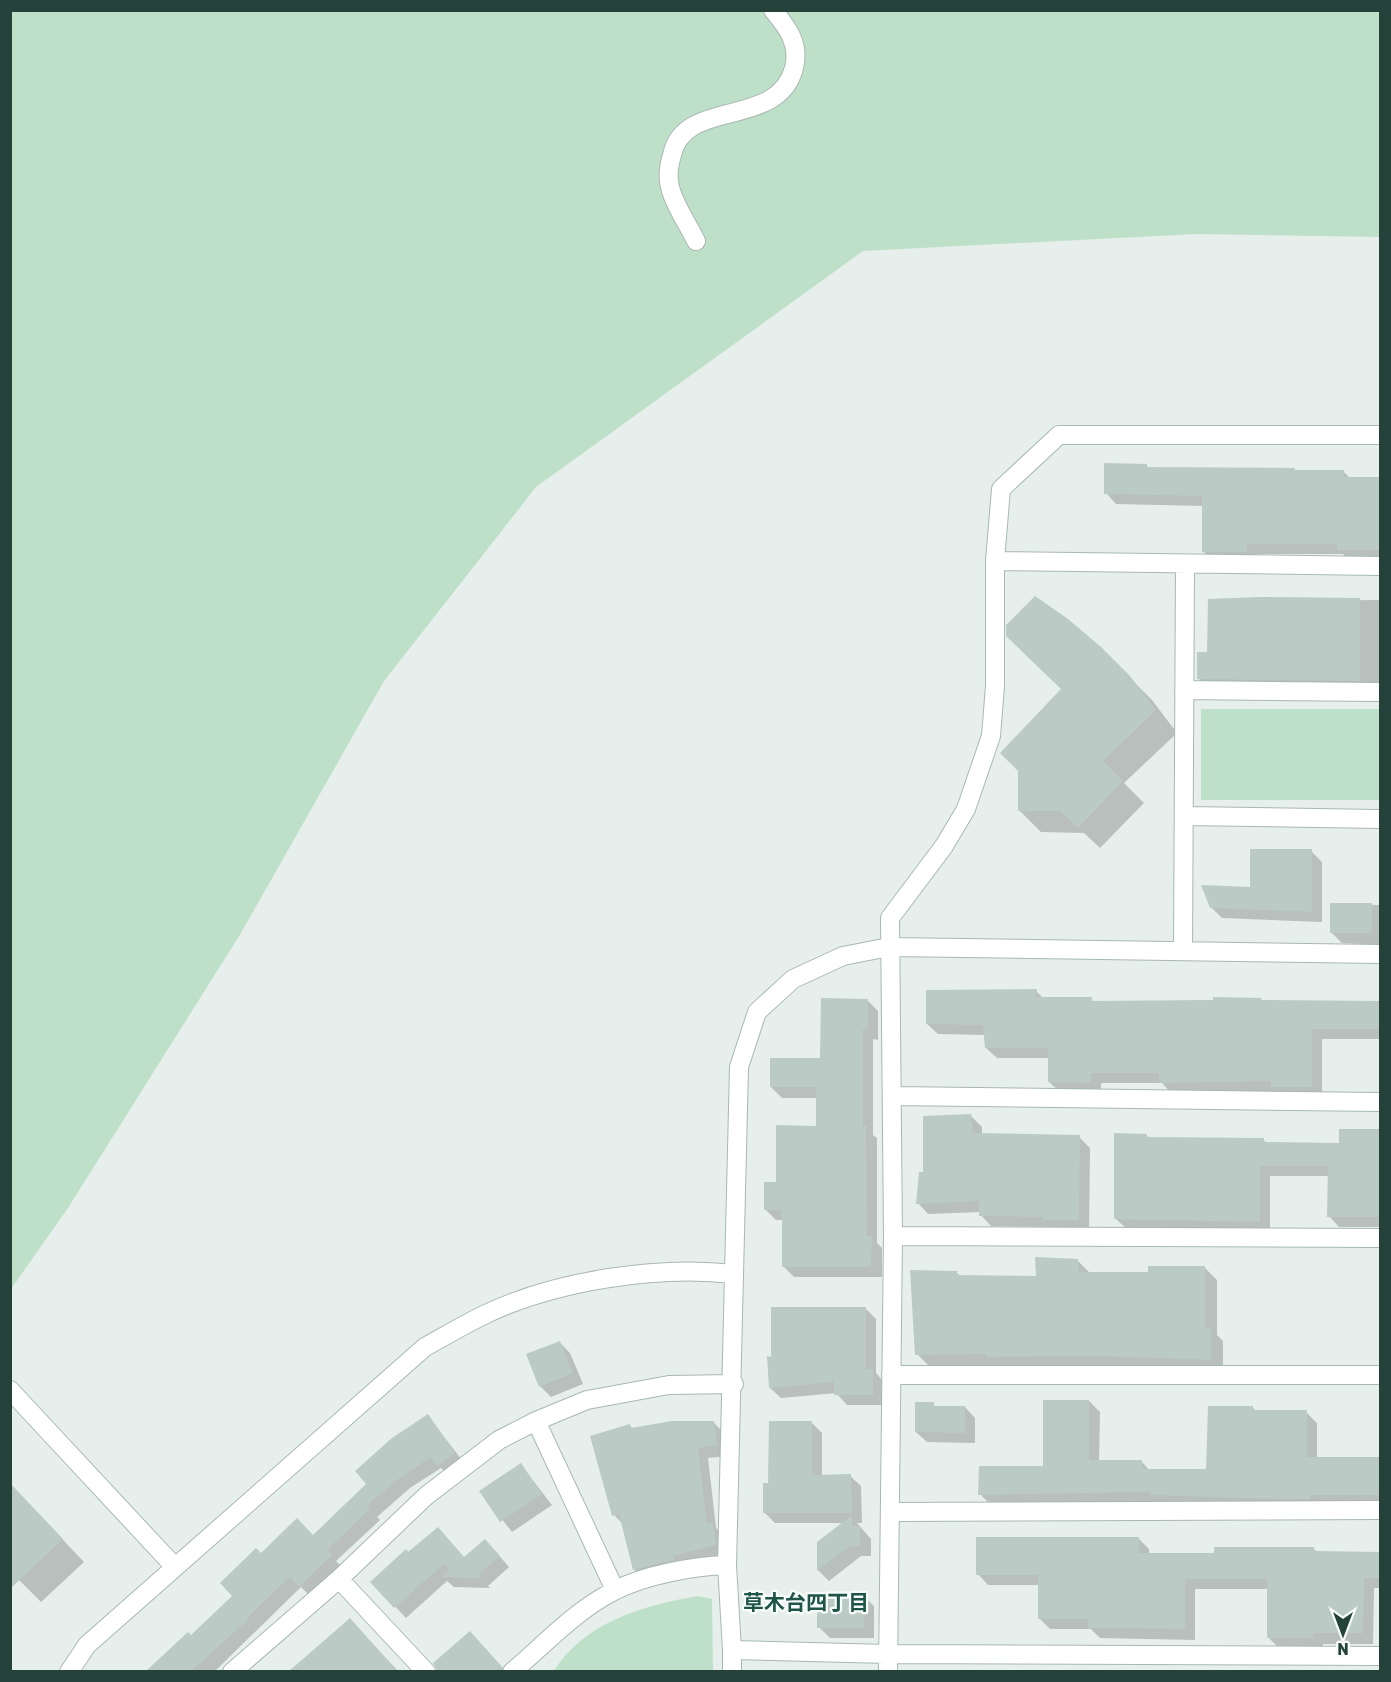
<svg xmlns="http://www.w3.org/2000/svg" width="1391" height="1682" viewBox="0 0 1391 1682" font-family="Rubik,'Noto Sans JP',sans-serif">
<rect width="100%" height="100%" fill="#e6efeb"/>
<path fill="#bfe0c8" d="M11,11H1380V237L1197,234L863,251L536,487L384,681L241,933L68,1208L11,1289Z
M1201,709H1380V800H1201Z
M698,1596L712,1599L713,1671H554C584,1622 645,1605 698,1596Z"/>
<path fill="#0003" d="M1146,465L1150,469H1294L1297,472H1344L1350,478H1380V560H1349L1343,554H1257V563H1214L1204,552V506L1116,504L1106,493Z
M1380,600V691L1209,689L1198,678L1209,653V601Z
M1100,648L1152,700L1177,733L1124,783L1144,803L1100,848L1084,833L1041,832L1019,810L1063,690Z
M1311,851L1322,862V922L1222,918L1211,907L1252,889Z
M1332,904L1380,905V945L1342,943L1332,933Z
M1036,991L1044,999H1091L1095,1003L1261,999L1264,1002H1378L1380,1005V1039H1322V1098L1283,1097L1278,1091L1171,1093L1162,1083H1101V1093L1060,1092L1049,1082V1058H997L986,1048L985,1035L938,1034L927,1024Z
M867,1000L878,1011V1040L873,1039V1135L877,1138V1243L882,1248V1277H794L783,1266V1220H776L766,1210L777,1183L817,1127V1098H782L771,1087L822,1059Z
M971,1116L982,1127V1135L1079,1137L1090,1148L1089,1231H1055L1052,1227L991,1226L981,1215V1212L928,1214L918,1203L925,1173Z
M1340,1131H1380V1227H1339L1329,1216V1176H1270V1232L1127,1229L1116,1219L1146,1135L1150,1139L1263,1140L1267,1143L1340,1144Z
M1078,1261L1091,1274H1149L1205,1268L1217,1280V1335L1223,1341V1371L929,1366L917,1354L956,1272L961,1277L1038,1278Z
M865,1308L876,1319V1373L883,1381V1405H847L836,1393L781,1398L770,1388L773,1358Z
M560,1343L570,1353L583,1384L551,1397L540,1386Z
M1089,1401L1100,1412L1099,1462H1142L1150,1471H1208L1252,1407L1256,1411L1306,1412L1317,1423V1458L1380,1459V1506L991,1505L980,1494L1044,1467Z
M933,1404L936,1407H965L975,1418V1443L927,1442L916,1432Z
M428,1416L465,1464L449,1475L441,1468L410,1488L377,1517L380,1520L336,1561L342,1567L310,1596L301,1587L214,1672H156L152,1668L191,1637L235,1596L261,1555L313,1536L368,1484Z
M713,1422L724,1433L727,1456L708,1458L716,1528L723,1534L726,1556L645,1580L634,1569L624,1525L614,1515L630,1426L633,1429Z
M811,1422L822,1433V1477L850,1476L861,1486L862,1523H857L871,1539V1556H861L829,1581L818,1570V1542L844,1523H775L764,1512L770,1485Z
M521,1465L552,1505L512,1532L481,1492Z
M10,1484L84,1562L41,1602L10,1571Z
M1138,1538L1149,1549V1555H1216L1314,1549L1318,1553H1380V1588H1374L1373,1644H1323V1648H1279L1268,1637V1589H1195V1640L1100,1638L1091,1629H1050L1039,1618V1585H988L978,1574Z
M496,1552L509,1567L488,1586L490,1588L454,1587L447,1581L406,1618L372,1582L408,1554L465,1559Z
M864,1596L874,1606V1638H830L819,1627Z
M350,1620L399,1672H291Z
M485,1648L506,1672H438L439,1670Z"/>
<path fill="#bbcac4" d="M1104,463L1147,464V467L1295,468V470H1344V477H1380V550H1337V544H1247V552H1202V496L1104,494Z
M1035,596L1068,619L1101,647L1130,676L1156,710L1103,761L1123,781L1078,828L1060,811H1018V771L1000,753L1061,689L1006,636V625Z
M1260,597L1360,598V681L1197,679V652H1207L1208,599Z
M1250,849H1312V912L1210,908L1201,885L1250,887Z
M1330,903H1372V933H1330Z
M1037,989L1036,997H1092V1001L1213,1000V997L1261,998V1000L1379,1001V1029H1312V1087H1271V1081L1159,1083V1073H1091V1083L1048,1082V1048H985L983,1025L926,1024V990Z
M821,998L868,999V1029H863V1126H866L867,1236H872L871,1267H782V1210H764V1182H776V1125L816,1126V1087H770V1058H820Z
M971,1114L973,1133L1080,1135L1079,1220H1043V1217L979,1216V1201L916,1204L919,1172H923V1116Z
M1339,1129H1380V1217H1327L1328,1166H1260V1222L1114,1219V1133L1147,1134V1137L1264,1138V1142L1339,1143Z
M1035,1257L1078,1259L1079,1272H1148V1266H1205V1328H1211V1360L1100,1356L986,1357V1354L915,1355L910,1270L957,1271V1275L1036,1276Z
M771,1307H866V1369H873V1395H834V1382L769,1388L767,1356L771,1357Z
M560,1341L573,1373L539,1387L526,1354Z
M1043,1400H1089V1460H1142V1469H1206L1208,1406H1253V1410H1307V1457H1380V1495H1310V1499H1278L1150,1495V1492L978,1495L979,1466H1043Z
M915,1402H934V1406H965V1433L915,1432Z
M428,1414L455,1453L437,1466L431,1457L400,1478L367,1505L370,1509L327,1550L332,1555L299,1587L290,1577L247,1618L248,1620L191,1671H146L188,1632L191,1635L232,1596L220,1583L256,1548L261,1553L297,1518L313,1535L366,1484L355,1471L392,1438Z
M672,1421H714L717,1445L698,1448L707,1523L713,1522L716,1545L673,1556L674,1560L633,1570L619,1514L612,1516L590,1436L630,1424L631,1428Z
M769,1421H812V1475L851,1474L852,1513H763V1483H768Z
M521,1463L542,1494L500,1522L479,1491Z
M10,1483L63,1539L10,1589Z
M852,1515V1526H860V1546H850L817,1571V1542Z
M438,1527L464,1557L485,1539L500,1556L479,1574L482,1578L441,1577L449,1570L444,1564L394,1608L370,1582L406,1549L408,1552Z
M976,1537H1139V1553H1214V1547H1314V1551L1380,1552V1578H1364L1363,1633H1313V1638H1267V1579H1185V1629L1088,1628V1619H1038V1575H976Z
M817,1594H864V1628H817Z
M350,1618L397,1671H289L326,1639Z
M470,1631L502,1667L501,1671H437L433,1663Z"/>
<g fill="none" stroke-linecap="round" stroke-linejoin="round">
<defs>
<path id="minor" d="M696,241C688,224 674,205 670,187C667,176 669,165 672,155C684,97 778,130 794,68C800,44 788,28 773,10
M995,561L1380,566
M1184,690L1380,692
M1184,816L1380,819
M1183,951L1185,565
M1380,954L889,947L843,956L793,979L757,1012L739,1067L727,1565L732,1650L888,1654L1380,1656
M892,1096L1380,1102
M893,1236L1380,1238
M891,1375H1380
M10,1390L174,1566
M536,1421L615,1590
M890,1512L1380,1510
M339,1579L426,1672
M732,1650V1672
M69,1672L87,1645L425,1347C445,1336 465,1324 486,1314C555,1281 658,1265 734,1274
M232,1672L339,1579L426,1496L499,1440L536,1421L587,1400L669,1385L734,1384
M512,1672C545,1644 576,1610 614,1591C644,1575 694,1566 727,1565
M888,1672L893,1236L890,918L944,846L966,809L991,736L995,686V561L1001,489L1059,435H1380"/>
</defs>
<use href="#minor" stroke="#a8b8b2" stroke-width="20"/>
<use href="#minor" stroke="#fff" stroke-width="18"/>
</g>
<g text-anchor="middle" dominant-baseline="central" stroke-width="4.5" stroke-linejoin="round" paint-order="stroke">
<g font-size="21" font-weight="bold" fill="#1f5548" stroke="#f7fbf9">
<text x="806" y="1602">草木台四丁目</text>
</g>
</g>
<rect width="1391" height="1682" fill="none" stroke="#24423a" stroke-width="24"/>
<g transform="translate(1343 1634) rotate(180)" stroke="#f7fbf9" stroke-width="4.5" paint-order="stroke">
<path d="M0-4.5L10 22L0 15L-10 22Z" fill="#24423a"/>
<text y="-9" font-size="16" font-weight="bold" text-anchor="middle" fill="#24423a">N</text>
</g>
</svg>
